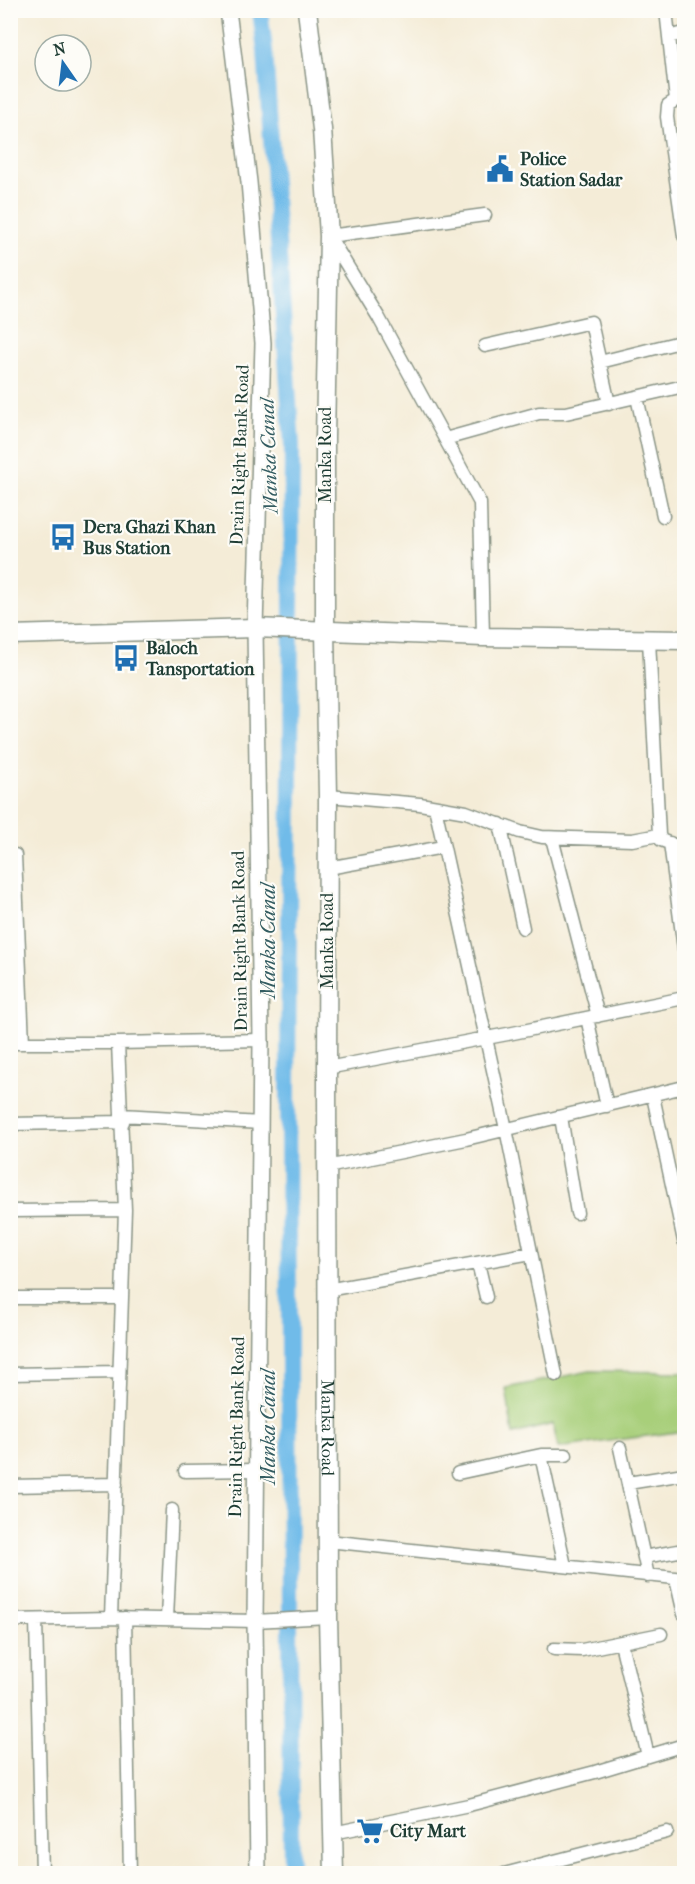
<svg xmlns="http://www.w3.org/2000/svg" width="695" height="1884" viewBox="0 0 695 1884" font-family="'IM FELL French Canon',serif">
<rect width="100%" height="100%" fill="#fdfcf7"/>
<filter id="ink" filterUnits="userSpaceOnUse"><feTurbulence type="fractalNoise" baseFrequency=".0167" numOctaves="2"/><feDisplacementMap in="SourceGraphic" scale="12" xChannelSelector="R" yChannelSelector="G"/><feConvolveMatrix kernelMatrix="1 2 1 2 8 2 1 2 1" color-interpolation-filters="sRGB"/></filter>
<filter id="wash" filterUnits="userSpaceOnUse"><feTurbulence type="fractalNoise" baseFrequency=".008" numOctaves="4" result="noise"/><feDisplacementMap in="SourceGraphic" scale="24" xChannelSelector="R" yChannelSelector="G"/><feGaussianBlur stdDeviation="1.35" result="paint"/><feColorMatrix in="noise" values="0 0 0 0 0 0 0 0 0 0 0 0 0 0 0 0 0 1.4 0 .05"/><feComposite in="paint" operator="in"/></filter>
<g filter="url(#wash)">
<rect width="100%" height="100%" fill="#f4ecd7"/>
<path fill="#a8cf7a" stroke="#648657" stroke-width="1.5" d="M590,1371L684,1372V1431L558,1448L553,1424L513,1434L506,1388Z"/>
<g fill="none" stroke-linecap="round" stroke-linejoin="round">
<path stroke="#70bbe9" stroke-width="16" d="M260,10L265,51L292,446L288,1089L291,1874"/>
</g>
</g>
<g filter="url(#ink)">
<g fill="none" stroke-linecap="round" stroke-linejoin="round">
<defs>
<path id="minor" d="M666,10L676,100
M669,37L684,33
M684,98L676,100L668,105L667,117L684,236
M485,346L591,322L609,404
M600,362L684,341
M637,397L663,516
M445,439L539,413H566L684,386
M483,637L480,503L379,318L329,236L485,215
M649,640L659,835L661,840L684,849
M328,796L420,804L466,812L520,832L542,837L632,840L659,835
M435,807L506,1129L556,1375
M500,824L523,928
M552,838L598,1016
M670,843L684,949
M15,855L23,1043
M328,868L443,847
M587,1018L607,1106
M10,1043H118L261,1040
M327,1068L513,1033L684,998
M653,1096L684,1241
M122,1115L261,1123
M561,1117L577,1213
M10,1124L123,1122
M327,1167L466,1139L684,1087
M10,1211L125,1210
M478,1263L486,1297
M327,1290L531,1253
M10,1298H121
M10,1374L119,1372
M620,1448L648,1576
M541,1455L565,1566
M185,1471L256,1470
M458,1473L541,1455H566
M628,1483L684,1474
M10,1486L116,1484
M328,1541L684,1579
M644,1557L684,1550
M676,1579L684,1614
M111,1618L125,1210L118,1043
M125,1618L130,1874
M167,1619L172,1510
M10,1620L111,1618L255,1621L328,1617
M36,1620L42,1874
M621,1643L648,1756
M554,1649L582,1650L661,1634
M333,1833L469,1805L595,1772L684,1745
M504,1874L667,1832"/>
<path id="tertiary" d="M228,10L249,182L263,343L255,628L261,1040L255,1621L258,1874"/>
<g id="secondary">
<path id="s1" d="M307,10L322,129L329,236L325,438V630L328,796L327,1068L328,1617L334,1874"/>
<path d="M10,635L255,628L483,637L684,640"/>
</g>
</defs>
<use href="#minor" stroke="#8a9486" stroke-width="15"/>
<use href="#tertiary" stroke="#8a9486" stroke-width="18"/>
<use href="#secondary" stroke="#8a9486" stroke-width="21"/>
<use href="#minor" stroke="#fff" stroke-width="12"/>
<use href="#tertiary" stroke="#fff" stroke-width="15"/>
<use href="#secondary" stroke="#fff" stroke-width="18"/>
</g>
</g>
<defs>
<symbol id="civic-bare" viewBox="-9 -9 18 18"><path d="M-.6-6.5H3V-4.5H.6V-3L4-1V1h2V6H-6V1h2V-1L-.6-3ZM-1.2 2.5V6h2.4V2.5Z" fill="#1f6fb2" stroke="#fdfcf7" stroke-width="2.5" paint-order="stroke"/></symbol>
<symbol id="bus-bare" viewBox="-9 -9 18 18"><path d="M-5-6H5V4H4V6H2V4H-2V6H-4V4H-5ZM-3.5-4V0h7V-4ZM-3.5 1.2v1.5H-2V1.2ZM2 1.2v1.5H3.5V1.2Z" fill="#1f6fb2" stroke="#fdfcf7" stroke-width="2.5" paint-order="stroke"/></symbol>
<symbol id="supermarket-bare" viewBox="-9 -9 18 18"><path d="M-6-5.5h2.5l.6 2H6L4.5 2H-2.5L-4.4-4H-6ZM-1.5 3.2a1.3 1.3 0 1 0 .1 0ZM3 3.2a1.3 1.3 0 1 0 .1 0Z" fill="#1f6fb2" stroke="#fdfcf7" stroke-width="2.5" paint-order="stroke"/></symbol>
</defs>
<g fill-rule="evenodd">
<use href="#civic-bare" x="481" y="150" width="38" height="38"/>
<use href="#bus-bare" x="44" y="518" width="38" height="38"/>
<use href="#bus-bare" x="107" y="639" width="38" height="38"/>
<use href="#supermarket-bare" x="351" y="1812" width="38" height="38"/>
</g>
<g text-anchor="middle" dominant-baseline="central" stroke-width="4.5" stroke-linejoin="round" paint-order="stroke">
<g font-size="18" font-weight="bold" fill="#1f3d34" stroke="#fdfcf7" text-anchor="start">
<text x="520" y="159">Police<tspan x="520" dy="21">Station Sadar</tspan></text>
<text x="83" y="527">Dera Ghazi Khan<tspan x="83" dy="21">Bus Station</tspan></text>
<text x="146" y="648">Baloch<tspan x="146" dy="21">Tansportation</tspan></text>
<text x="390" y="1831">City Mart</text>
</g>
<g font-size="18" fill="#1f3d34" stroke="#fdfcf7">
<text transform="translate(240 455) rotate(-88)">Drain Right Bank Road</text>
<text transform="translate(325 455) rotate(-90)">Manka Road</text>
<text transform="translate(240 941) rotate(-91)">Drain Right Bank Road</text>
<text transform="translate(327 941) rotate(-90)">Manka Road</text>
<text transform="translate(237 1427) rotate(-89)">Drain Right Bank Road</text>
<text stroke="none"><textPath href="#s1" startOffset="1419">Manka Road</textPath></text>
</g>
<g font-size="20" font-style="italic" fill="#335c61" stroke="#fdfcf7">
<text transform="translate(269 456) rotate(-92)">Manka Canal</text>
<text transform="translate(268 941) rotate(-90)">Manka Canal</text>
<text transform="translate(268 1427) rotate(-90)">Manka Canal</text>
</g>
</g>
<rect width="695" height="1884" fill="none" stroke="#fdfcf7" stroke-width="36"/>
<g transform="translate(63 63) rotate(346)"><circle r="28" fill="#fdfcf7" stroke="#a4b0a9" stroke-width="1.5"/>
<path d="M0-4.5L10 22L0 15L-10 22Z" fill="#1f6fb2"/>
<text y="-9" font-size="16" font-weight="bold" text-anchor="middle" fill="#1f3d34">N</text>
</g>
</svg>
